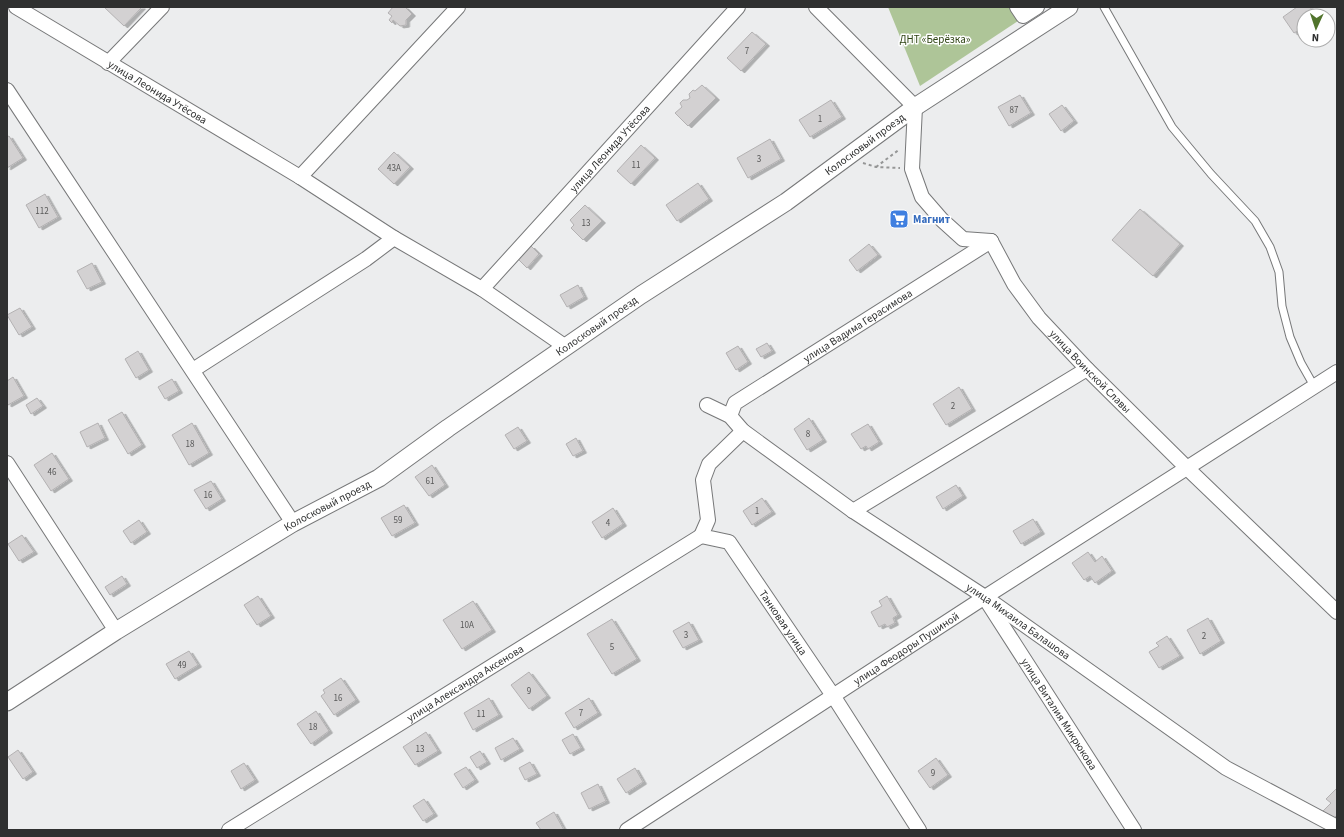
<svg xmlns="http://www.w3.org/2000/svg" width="1344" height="837" viewBox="0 0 1344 837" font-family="'Source Sans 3',sans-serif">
<defs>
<filter id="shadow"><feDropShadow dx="3.5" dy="2" stdDeviation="0" flood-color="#0004"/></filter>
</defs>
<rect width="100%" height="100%" fill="#ecedee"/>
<path fill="#aec598" d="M888,7H1039L920,86Z"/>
<path fill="#d3d1d2" stroke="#b3b1b2" filter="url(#shadow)" d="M104,7H142L124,26Z
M393,7H405L412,14L406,20V25L400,26L393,20L392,23L389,20L392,16L388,13Z
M1297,7H1310L1316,16H1304V27L1294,33L1283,17Z
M752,32L766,44L741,71L727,58Z
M702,85L716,98L688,126L675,113L682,107L680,103L683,100H687L690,98L689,94L693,90L695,91Z
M1020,95L1031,113L1009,126L998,107Z
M831,100L842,117L810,137L799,120Z
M1062,105L1074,121L1061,131L1049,114Z
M9,136L23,158L7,168V137Z
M770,139L781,159L748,178L737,158Z
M641,145L655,158L631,184L617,171Z
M394,152L410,167L394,184L378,169Z
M698,183L709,199L677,221L666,205Z
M45,194L58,217L39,228L26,205Z
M585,205L602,221L583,240L571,228L574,225L570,220Z
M1140,209L1180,244L1153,276L1112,240Z
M869,244L878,255L857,271L849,260Z
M531,246L539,254L527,268L518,259Z
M92,263L102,282L87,289L77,271Z
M578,285L584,297L567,307L560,295Z
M20,308L32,327L19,335L7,315Z
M767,343L772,351L761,357L756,349Z
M738,346L748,362L736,370L726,353Z
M138,351L149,370L136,378L125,359Z
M13,377L24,396L8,405L7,403V381Z
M172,379L179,391L165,399L158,387Z
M959,387L972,409L946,425L933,404Z
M37,398L43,406L31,414L26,405Z
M122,412L142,445L128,454L108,420Z
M809,418L823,440L807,450L794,429Z
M98,423L105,438L87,447L80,432Z
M192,423L209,453L189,465L172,435Z
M868,424L879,442L868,449L866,446L861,449L851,434Z
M518,427L527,441L514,449L505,435Z
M576,438L583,451L573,456L566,444Z
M52,453L69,479L51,491L34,465Z
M432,465L445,485L429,496L415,477Z
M211,481L222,499L206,509L194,490Z
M956,485L963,496L943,509L936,497Z
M762,498L772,512L752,525L743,511Z
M404,505L415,523L392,536L381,518Z
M613,508L623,524L602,538L592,522Z
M1033,519L1041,532L1021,544L1013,531Z
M139,520L147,532L131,543L123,531Z
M22,535L34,552L19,561L8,544Z
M1088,552L1095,562L1102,556L1112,571L1095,583L1090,576L1084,580L1072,563Z
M122,576L127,584L110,595L105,587Z
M258,596L271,616L257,625L244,605Z
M887,596L898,615L893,618L895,623L887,627L885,624L879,627L871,612L882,606L879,601Z
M473,601L492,630L462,649L443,620Z
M1208,618L1221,641L1200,654L1187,630Z
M612,619L637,659L612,674L587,634Z
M689,622L699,640L683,648L673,631Z
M1167,636L1180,656L1159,668L1149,652L1159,646L1156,643Z
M189,651L198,665L175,679L166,664Z
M529,672L547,696L529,709L511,685Z
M341,678L356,700L334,715L321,696L325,693L323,690Z
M489,698L499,715L473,730L464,713Z
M589,698L598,713L574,728L565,713Z
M316,711L329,731L311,744L297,724Z
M426,732L438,751L415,765L403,747Z
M573,734L581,748L570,754L562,740Z
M513,738L520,749L501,760L495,748Z
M18,750L33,772L23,779L8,757Z
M480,751L487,762L477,768L470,757Z
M936,758L948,775L930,788L918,771Z
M530,762L537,774L525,780L519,768Z
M244,763L255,780L241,789L231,771Z
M466,767L475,780L463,788L454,774Z
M635,768L643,782L626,793L617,779Z
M598,784L606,801L589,809L581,793Z
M1337,788V815L1332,820L1323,811L1331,803L1326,799Z
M424,799L434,814L423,821L413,806Z
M554,812L564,830H541L536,823Z"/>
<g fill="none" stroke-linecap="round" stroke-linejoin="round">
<defs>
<path id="service" d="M1104,7L1172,127L1211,174L1255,221L1270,247L1279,272L1282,306L1290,337L1301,363L1314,386"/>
<g id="minor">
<path id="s1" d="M16,7L300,177L394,238L482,289L566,347"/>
<path d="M816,7L915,107L912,169L922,197L942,220L963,239L991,241"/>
<path d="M1017,7L1023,16L1037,7"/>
<path d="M108,63L162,7"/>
<path d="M7,90L293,523"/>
<path d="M300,177L458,7"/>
<path id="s2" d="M991,241L1014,284L1039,318L1087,369L1187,468L1337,612"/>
<path id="s3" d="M482,289L738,7"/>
<path d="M193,370L366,259L394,238"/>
<path id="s4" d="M707,405L730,416L743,431L853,511L985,597L1226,768L1337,827"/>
<path id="s5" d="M730,416L735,403L991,241"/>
<path id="s6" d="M743,431L709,464L703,480L708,520L701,536L729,542L834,697L919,830"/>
<path d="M7,463L116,631"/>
<path d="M853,511L1087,369"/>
<path id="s7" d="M988,603L1134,830"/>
<path id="s8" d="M229,830L701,536"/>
<path id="s9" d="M627,830L985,597L1337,372"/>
</g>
<g id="tertiary">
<path id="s10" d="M7,702L116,631L293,523L379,478L448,428L641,295L786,202L915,107L1069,7"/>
</g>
</defs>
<use href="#service" stroke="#777879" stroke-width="9"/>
<use href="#minor" stroke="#777879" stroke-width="16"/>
<use href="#tertiary" stroke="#777879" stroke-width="19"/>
<path stroke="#959696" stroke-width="2" stroke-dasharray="3 3" stroke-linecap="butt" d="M863,163L876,167L900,168
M876,167L900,149"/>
<use href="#service" stroke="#fff" stroke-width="7"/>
<use href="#minor" stroke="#fff" stroke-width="14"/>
<use href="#tertiary" stroke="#fff" stroke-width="17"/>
</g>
<defs>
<symbol id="supermarket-square" viewBox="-11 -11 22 22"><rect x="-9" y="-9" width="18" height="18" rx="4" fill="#3f7fe0" stroke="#fff"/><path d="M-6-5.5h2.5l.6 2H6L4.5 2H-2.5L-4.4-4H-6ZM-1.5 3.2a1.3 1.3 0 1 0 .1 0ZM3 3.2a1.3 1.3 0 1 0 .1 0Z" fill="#fff"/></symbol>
</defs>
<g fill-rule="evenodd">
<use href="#supermarket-square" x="888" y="208" width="22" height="22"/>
</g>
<g text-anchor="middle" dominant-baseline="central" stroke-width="3" stroke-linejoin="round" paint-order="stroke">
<g font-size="9" fill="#585858">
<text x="747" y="51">7</text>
<text x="1014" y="110">87</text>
<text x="820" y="119">1</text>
<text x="759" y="159">3</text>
<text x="636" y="165">11</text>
<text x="394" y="168">43А</text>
<text x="42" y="211">112</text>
<text x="586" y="223">13</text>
<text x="953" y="406">2</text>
<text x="808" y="434">8</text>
<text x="190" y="444">18</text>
<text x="52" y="472">46</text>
<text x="430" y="481">61</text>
<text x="208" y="495">16</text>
<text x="757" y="511">1</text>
<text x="398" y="520">59</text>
<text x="608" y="523">4</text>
<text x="467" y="625">10А</text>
<text x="686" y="635">3</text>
<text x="1204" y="636">2</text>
<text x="612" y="647">5</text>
<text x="182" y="665">49</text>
<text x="529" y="691">9</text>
<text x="338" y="698">16</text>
<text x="581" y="713">7</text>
<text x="481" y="714">11</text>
<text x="313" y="727">18</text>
<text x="420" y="749">13</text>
<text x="933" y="773">9</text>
</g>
<g font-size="11" fill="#2e4313" stroke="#fff">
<text x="935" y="39">ДНТ «Берёзка»</text>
</g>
<g font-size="11" fill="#2f3030" stroke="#fff">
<text stroke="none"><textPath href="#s1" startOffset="165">улица Леонида Утёсова</textPath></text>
<text stroke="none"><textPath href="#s10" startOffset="1024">Колосковый проезд</textPath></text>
<text stroke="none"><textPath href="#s3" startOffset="190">улица Леонида Утёсова</textPath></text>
<text stroke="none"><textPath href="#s5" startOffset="159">улица Вадима Герасимова</textPath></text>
<text stroke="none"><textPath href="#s10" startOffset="700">Колосковый проезд</textPath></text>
<text stroke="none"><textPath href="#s2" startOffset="165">улица Воинской Славы</textPath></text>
<text stroke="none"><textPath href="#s10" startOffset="376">Колосковый проезд</textPath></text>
<text stroke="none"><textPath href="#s4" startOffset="380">улица Михаила Балашова</textPath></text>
<text stroke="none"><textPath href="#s6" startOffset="248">Танковая улица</textPath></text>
<text stroke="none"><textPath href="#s9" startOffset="333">улица Феодоры Пушиной</textPath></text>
<text stroke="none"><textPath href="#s8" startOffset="278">улица Александра Аксенова</textPath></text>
<text stroke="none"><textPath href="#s7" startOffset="132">улица Виталия Микрюкова</textPath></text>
</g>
<g font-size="11" font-weight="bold" fill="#366cbe" stroke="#fff" text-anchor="start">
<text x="913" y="219">Магнит</text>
</g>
</g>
<rect width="1344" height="837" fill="none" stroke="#2f3030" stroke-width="16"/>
<g transform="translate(1316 28) rotate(183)"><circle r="19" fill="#ffffff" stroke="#acacac"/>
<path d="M0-3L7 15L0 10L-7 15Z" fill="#51742c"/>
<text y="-6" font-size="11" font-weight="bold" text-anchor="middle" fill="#2f3030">N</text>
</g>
</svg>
